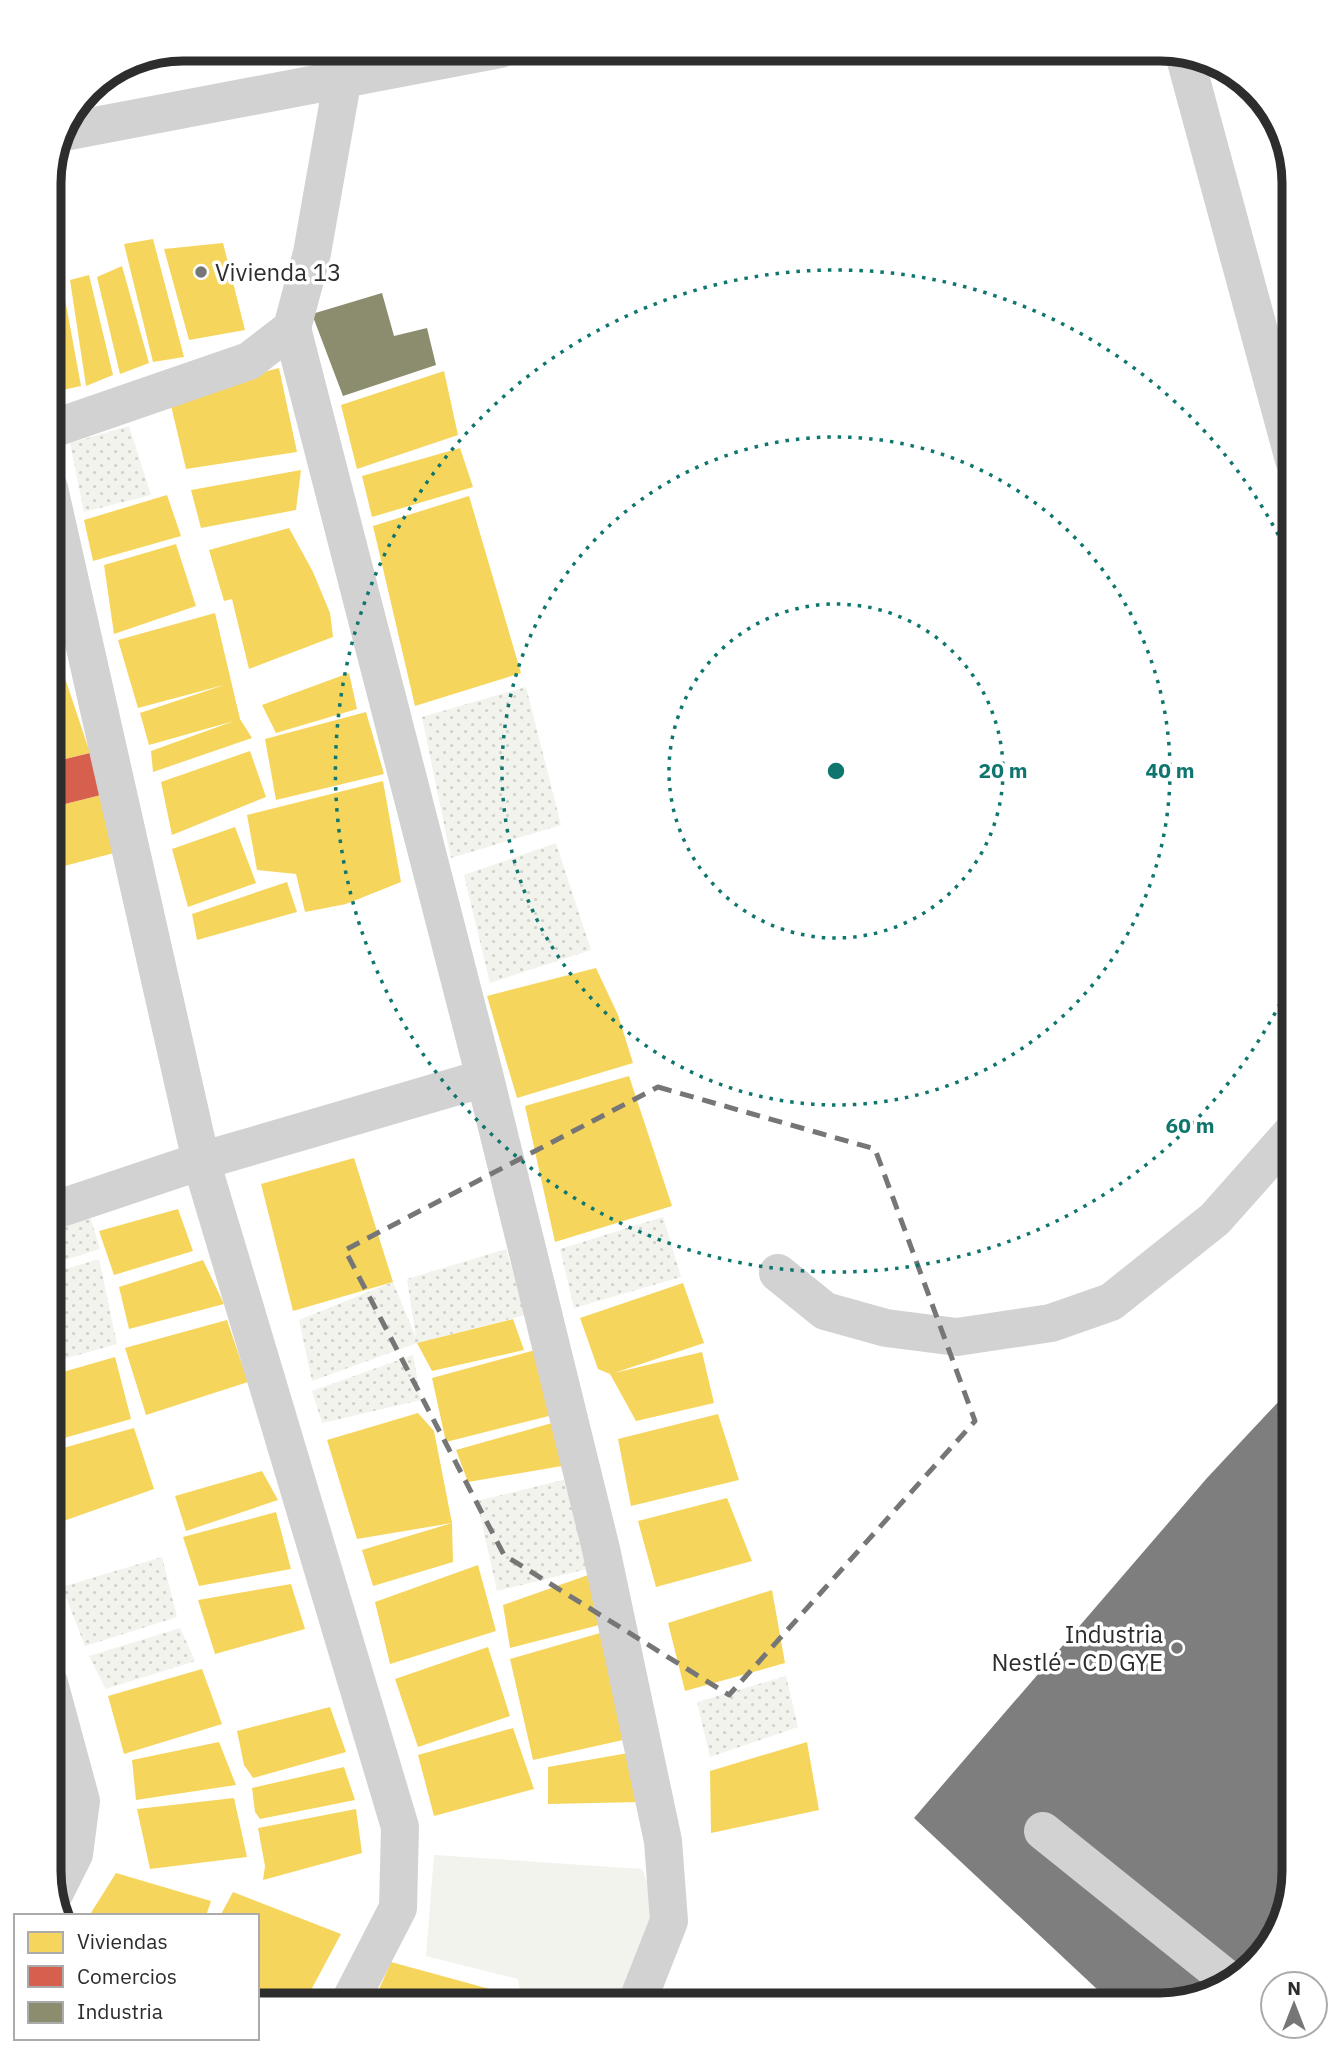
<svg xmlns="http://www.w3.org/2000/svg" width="1343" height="2054" viewBox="0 0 1343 2054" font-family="'IBM Plex Sans',sans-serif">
<defs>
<pattern id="grass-dots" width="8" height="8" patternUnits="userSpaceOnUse" patternTransform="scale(1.75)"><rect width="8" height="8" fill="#f1f3ec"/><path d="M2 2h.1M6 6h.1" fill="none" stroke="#cfd1cb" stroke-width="1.8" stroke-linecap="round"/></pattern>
</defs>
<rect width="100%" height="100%" fill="#fff"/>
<path fill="url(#grass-dots)" d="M129,426L151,495L84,512L70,443Z
M526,687L561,825L451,858L422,717Z
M556,843L591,950L490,983L464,875Z
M90,1216L100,1249L49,1265V1228Z
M663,1217L681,1277L574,1308L560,1249Z
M506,1249L526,1315L417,1343L312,1381L299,1320L393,1282L416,1338L407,1279Z
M99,1259L117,1344L49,1363V1274Z
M413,1355L421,1400L322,1423L312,1391Z
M567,1479L587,1569L497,1591L477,1501Z
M162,1557L177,1617L85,1646L62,1587Z
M180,1628L195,1661L106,1689L89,1656Z
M786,1676L798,1727L710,1757L697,1702Z"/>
<path fill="#f1f3ec" d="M434,1855L642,1869L659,1914L623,2005H523L518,1979L426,1956Z"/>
<path fill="#f6d55c" d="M153,239L184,357L153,362L124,244Z
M223,243L245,330L189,340L164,249Z
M122,266L149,363L120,374L97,277Z
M89,275L113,375L86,386L70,280Z
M61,277L81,386L49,393V280Z
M279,368L297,452L186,469L169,397Z
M444,371L458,435L357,469L341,405Z
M460,448L473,487L372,517L362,476Z
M301,470L296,510L201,528L191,490Z
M167,495L181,536L93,561L84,520Z
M469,496L521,673L415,706L373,526Z
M289,528L313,572L330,613L333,637L249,669L232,599L224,601L209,550Z
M176,544L196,606L114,634L104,565Z
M215,613L240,719L252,738L153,772L151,751L234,721L149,745L140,713L224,685L138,708L118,640Z
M49,630L90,753L49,763Z
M349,673L357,709L276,733L262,705Z
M366,712L384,774L276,800L265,739Z
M250,751L266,797L172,835L161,782Z
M383,781L401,882L346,904L305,912L296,874L257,870L247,815Z
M101,795L114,853L49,870V808Z
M235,827L256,883L188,907L172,849Z
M287,882L297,912L197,940L192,914Z
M596,968L618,1015L633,1063L517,1098L487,996Z
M629,1076L672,1206L555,1242L525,1106Z
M354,1158L393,1282L293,1311L261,1184Z
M178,1209L193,1251L114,1275L99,1231Z
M203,1260L224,1304L129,1329L119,1287Z
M683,1283L704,1343L614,1373L702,1352L714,1403L636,1421L610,1374L598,1369L580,1318Z
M513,1319L524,1350L432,1371L417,1343Z
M227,1320L248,1382L146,1415L125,1348Z
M539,1349L553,1415L446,1442L432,1378Z
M115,1357L131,1419L50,1442L49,1376Z
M418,1413L434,1431L452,1523L357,1539L327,1440Z
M718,1414L739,1480L631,1506L618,1439Z
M552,1423L562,1466L468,1482L456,1450Z
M134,1428L154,1489L55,1524L49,1507V1452Z
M262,1471L278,1500L186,1531L175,1496Z
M727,1498L752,1561L656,1587L638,1521Z
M276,1512L291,1569L199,1586L183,1537Z
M452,1523L453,1562L373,1586L362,1550Z
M478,1565L496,1631L390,1664L375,1602Z
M591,1574L603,1624L510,1648L503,1605Z
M291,1584L305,1629L215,1654L198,1600Z
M772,1590L785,1663L685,1691L668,1623Z
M607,1631L641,1736L533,1760L510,1659Z
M488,1647L510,1716L418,1747L395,1679Z
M202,1669L222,1724L124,1754L108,1696Z
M330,1707L346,1752L253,1778L244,1765L237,1731Z
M513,1728L534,1789L434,1816L418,1755Z
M219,1742L236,1785L136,1800L132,1760Z
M807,1742L819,1810L711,1833L710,1771Z
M634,1752L640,1802L548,1804V1767Z
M344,1767L355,1800L260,1819L255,1812L252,1788Z
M234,1798L247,1857L150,1869L137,1809Z
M356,1809L362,1853L263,1880L265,1866L258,1828Z
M116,1873L211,1901L206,1916H89Z
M233,1892L341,1934L303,2005H267L257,1999V1916H220Z
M391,1962L508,1994L501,2005H372Z"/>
<path fill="#d6604d" d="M90,753L101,795L49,808V763Z"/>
<path fill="#8c8c6e" d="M382,293L394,336L427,328L436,365L343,396L312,314Z"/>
<path fill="#7e7e7e" d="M1294,1385V1871L1276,1938L1226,1987L1160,2005H1114L914,1818L1207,1478Z"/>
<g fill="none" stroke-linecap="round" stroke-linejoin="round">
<path stroke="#d2d2d2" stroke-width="38" d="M1184,54L1294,460
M343,77L312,253L292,328L485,1078L601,1549L663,1841L669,1921L636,2005
M69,131L500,49
M49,430L249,361L292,328
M49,488L201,1161L400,1827L398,1908L348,2005
M49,1212L201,1161L485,1078
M778,1273L825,1311L886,1328L957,1337L1051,1323L1111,1302L1215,1219L1294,1130
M49,1683L81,1801L74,1854L55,1892
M1043,1831L1231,1982"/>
</g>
<path fill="none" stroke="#767676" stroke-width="5" stroke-dasharray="14 9" stroke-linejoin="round" d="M658,1087L875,1149L975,1421L729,1695L504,1555L345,1250Z"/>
<g fill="none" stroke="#0f766e" stroke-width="3.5" stroke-dasharray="3.5 7">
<circle cx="836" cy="771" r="167"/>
<circle cx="836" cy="771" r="334"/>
<path d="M1294 975A501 501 0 1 1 1294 567"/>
</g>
<g fill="#767676" stroke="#fff" stroke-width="2.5">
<circle cx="201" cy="272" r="7"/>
<circle cx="1177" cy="1648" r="7"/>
</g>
<g text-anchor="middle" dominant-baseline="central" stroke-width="7" stroke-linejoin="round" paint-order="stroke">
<g font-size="24" fill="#2d2d2d" stroke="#fff" text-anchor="start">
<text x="215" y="272">Vivienda 13</text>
<text x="1163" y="1634" text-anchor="end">Industria<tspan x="1163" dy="28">Nestlé - CD GYE</tspan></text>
</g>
</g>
<path d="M0 0H1343V2054H0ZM183 61H1160A122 122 0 0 1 1282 183V1871A122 122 0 0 1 1160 1993H183A122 122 0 0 1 61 1871V183A122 122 0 0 1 183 61Z" fill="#fff" fill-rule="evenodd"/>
<path fill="none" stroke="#2d2d2d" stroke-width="9" d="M183 61H1160A122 122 0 0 1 1282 183V1871A122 122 0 0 1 1160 1993H183A122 122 0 0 1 61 1871V183A122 122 0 0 1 183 61Z"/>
<circle cx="836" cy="771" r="10" fill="#0f766e" stroke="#fff" stroke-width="3.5"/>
<g font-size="21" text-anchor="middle" font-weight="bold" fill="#0f766e" stroke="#fff" stroke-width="7" stroke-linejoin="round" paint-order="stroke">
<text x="1003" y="778">20 m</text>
<text x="1170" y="778">40 m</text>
<text x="1190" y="1133">60 m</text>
</g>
<rect x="14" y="1914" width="245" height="126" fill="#ffffff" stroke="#ababab" stroke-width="2"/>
<rect x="28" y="1932" width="35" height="21" fill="#f6d55c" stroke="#ababab" stroke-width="2"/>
<text x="77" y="1949" font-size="21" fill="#2d2d2d">Viviendas</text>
<rect x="28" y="1966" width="35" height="21" fill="#d6604d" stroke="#ababab" stroke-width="2"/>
<text x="77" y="1984" font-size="21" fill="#2d2d2d">Comercios</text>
<rect x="28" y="2002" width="35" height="21" fill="#8c8c6e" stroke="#ababab" stroke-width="2"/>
<text x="77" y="2019" font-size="21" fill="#2d2d2d">Industria</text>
<g transform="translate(1294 2005)"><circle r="33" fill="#ffffff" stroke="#ababab" stroke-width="2"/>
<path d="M0-5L12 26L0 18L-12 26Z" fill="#767676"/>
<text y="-10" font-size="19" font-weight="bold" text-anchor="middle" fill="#2d2d2d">N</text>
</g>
</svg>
